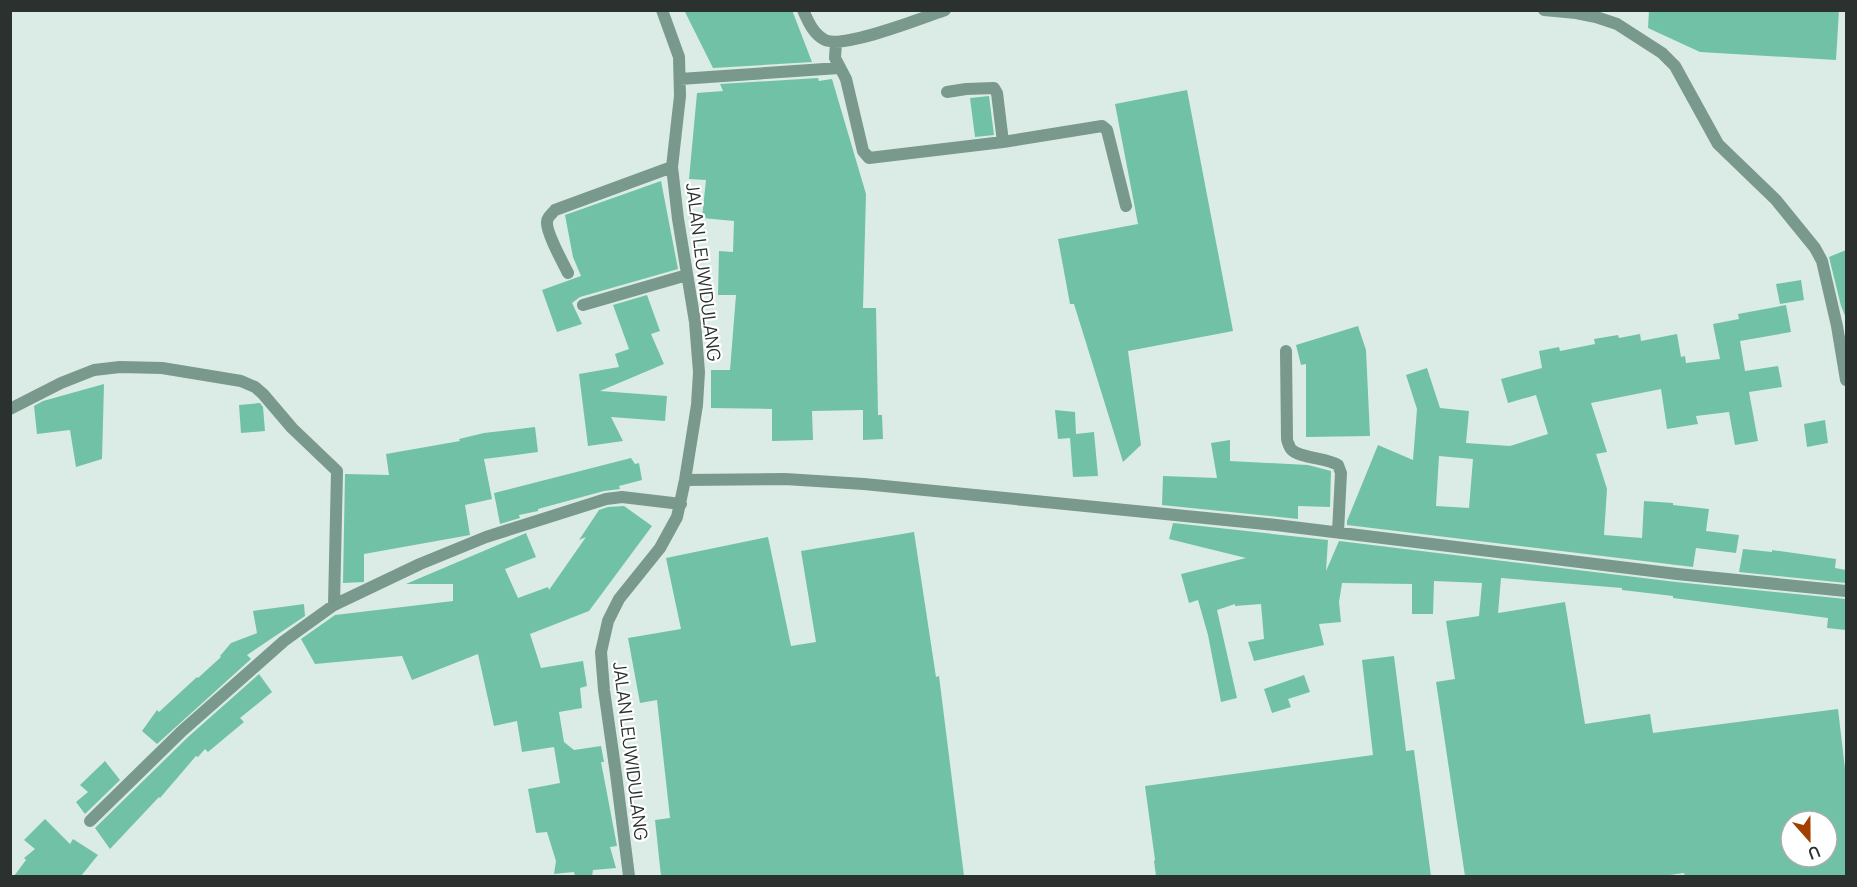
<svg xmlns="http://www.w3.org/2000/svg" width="1857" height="887" viewBox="0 0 1857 887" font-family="Manrope,sans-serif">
<rect width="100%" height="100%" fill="#dbece6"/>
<path fill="#71c1a7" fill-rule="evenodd" d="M684,10H792L812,62L713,68Z
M1649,10H1839L1836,60L1700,52L1648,28Z
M818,78L819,81L832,79L866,194L863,308H876L878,415H882L883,439L863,440V410L812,411L813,440L772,441V409L711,408V370H730L736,295H718L719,251L733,252L734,221L702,218L706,180L689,179L697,93L723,91L720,84Z
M1187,90L1233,331L1128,351L1141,445L1123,462L1074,304H1070L1058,239L1138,224L1115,104Z
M989,96L994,135L975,137L970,98Z
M661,181L678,269L580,297L572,303L582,324L557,332L542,290L581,276L573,257L565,215Z
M1846,250V318L1841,306L1829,257Z
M1801,280L1804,300L1780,304L1776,284Z
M647,295L660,331L651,334L664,364L600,391L667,396L665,421L611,417L623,441L588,446L579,374L619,367L615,354L629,349L613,305Z
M1786,305L1791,332L1740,341L1745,371L1778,366L1782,387L1749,392L1758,441L1735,445L1729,412L1696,416L1698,424L1667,429L1661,389L1591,403L1607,452L1596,454L1607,489L1604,535L1642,538L1644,501L1673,503V505L1709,509L1706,531L1739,535L1736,553L1696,548L1693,567L1347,525V521L1378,445L1413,460L1417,409L1406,375L1427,368L1440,408L1469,411L1466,443L1510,446L1548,434L1536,395L1508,403L1501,379L1542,368L1539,351L1559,347L1560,351L1595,344L1594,339L1618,335L1619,338L1640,334L1641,341L1677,334L1681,357L1685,356L1686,363L1720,359L1713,324L1739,319L1738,314ZM1439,456L1473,459L1469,508L1436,506Z
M1358,326L1366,350L1370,436L1306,437V364L1301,365L1296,345Z
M104,384L102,459L76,467L70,430L37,434L34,406L43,401Z
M260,403L263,407L265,431L241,433L239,405Z
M1055,410L1075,412L1076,434L1094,432L1098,476L1073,477L1070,438L1058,439Z
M1825,420L1828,443L1807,447L1804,424Z
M535,427L538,452L484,459L492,499L465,505L470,535L364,554V582L343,583L345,474L389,475L386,454L460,441L459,439L484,433Z
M1230,440V461L1308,465L1331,471L1330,507L1298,506V519L1162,505L1163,476L1217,478L1211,443Z
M631,458L635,464L639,463L642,480L619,486L620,489L604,491L538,509V511L519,515L520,518L500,524L494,493Z
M624,506L652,526L589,611L530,634L541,668L583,661L587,686L580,688L582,708L559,712L564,742L574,750L601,746L604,762H601L617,846L610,847L616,868L593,870L592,876H575L574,872L554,874L556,861L547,832L536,833L528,789L560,783L554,747L522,752L517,721L494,726L478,654L412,680L402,656L315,664L301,639L335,615L453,601V584H406L526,533L536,557L505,569L518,598L548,587L549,590L586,537L579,540L599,510L608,507Z
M1173,523L1328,540L1326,571L1339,541L1676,582L1846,599V630L1827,628L1828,618L1673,598V596L1622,590V588L1501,578L1498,613L1565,602L1585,724L1650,714L1653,733L1838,709L1846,777V876H1685L1684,873L1663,876H1465L1436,682L1455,679L1446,621L1479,616L1482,583L1434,581L1433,614H1412V584L1342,583L1339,602L1341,622L1319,624L1324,645L1254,661L1248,642L1264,639L1261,604L1235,606V604L1217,610L1237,698L1221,702L1208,635L1198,600L1189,603L1181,574L1246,558L1169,539ZM1791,821H1827V857H1791Z
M914,532L936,677L939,676L964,876H661L655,820L670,818L657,700L640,703L628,638L681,629L666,558L768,537L791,646L816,642L801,551Z
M1743,549L1772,552V550L1836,559L1835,568L1846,570V583L1739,572Z
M304,604L305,616L247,655L251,659L157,744L142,731L157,710L159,712L197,677L198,678L221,657L220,656L231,643L257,633L253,611Z
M1394,656L1406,751L1414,750L1431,876H1156L1154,861L1155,860L1145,786L1373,755L1362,660Z
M259,674L272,692L240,718L244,722L208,752L205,749L198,757L196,756L160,798L159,797L110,849L95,828L188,737Z
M1304,675L1310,692L1288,699L1291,707L1272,713L1264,689Z
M105,761L120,780L85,814L76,802L88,792L80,785Z
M45,819L70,844L73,839L98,855L81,876H14L26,860L24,858L35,849L24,840Z"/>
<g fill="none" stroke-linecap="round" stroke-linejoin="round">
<path stroke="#79998d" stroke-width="12" d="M803,10C808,21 813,34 825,40C844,49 922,18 945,10
M1544,10L1576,13L1596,17L1617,24L1662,53L1675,66L1718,144L1776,200L1815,248L1822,261L1837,326L1846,380
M836,42L835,58L846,79L863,151L869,158L1003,142L1102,126L1107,130L1126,206
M680,79L839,68
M947,92L966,89L994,88L997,93L1003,142
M568,273C563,263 546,232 547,222C547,217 552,214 555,210L672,167
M583,305L687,275
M1286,351L1287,439C1287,441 1290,448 1291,449C1298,458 1327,458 1338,465L1341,473L1338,532
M10,409L61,383L94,370L120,367L162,368L241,381L255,387L263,394L292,428L337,471L334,605
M685,480L785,479L864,484L1276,525L1677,574L1846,591
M90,821L182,731L284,641L334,605L420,564L486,537L606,499L622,497L681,504
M629,876L616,774L604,690L601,652L608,621L619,599L660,548L677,517L685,480L697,405L699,372L695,322L678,219L672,167L680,96L679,57L662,10"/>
</g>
<g text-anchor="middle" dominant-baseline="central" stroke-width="4.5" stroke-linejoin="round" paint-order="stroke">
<g font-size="18" fill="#2b312f" stroke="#fff">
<text transform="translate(704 272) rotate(83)">JALAN LEUWIDULANG</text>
<text transform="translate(631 751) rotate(83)">JALAN LEUWIDULANG</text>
</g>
</g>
<rect width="1857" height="887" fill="none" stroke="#2b312f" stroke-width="24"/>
<g transform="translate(1809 839) rotate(159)"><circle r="28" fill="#ffffff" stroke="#aaadac" stroke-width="1.5"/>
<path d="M0-4.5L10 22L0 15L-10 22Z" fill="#a24000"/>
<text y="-9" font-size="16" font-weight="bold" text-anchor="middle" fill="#2b312f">U</text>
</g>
</svg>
